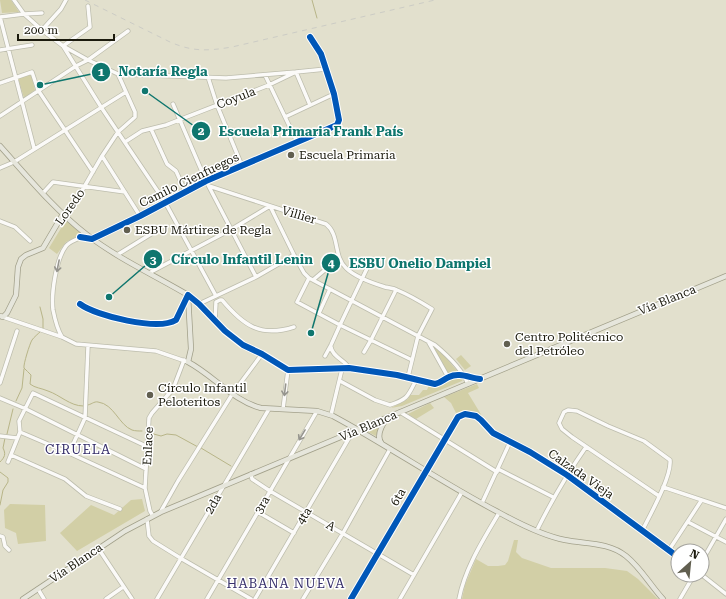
<svg xmlns="http://www.w3.org/2000/svg" width="726" height="599" viewBox="0 0 726 599" font-family="'Roboto Serif',serif">
<rect width="100%" height="100%" fill="#e2e0cd"/>
<path fill="#d2cfa6" d="M0,0H11L19,12L2,13Z
M31,74L35,90L24,98L18,78Z
M66,220L82,234L66,242L57,254L49,248Z
M431,344L440,351L458,372L447,374Z
M461,355L471,366L465,370L456,359Z
M457,377L464,378L462,381L402,406L391,408L408,399L410,395H419L423,390H427L429,385H439L448,379Z
M477,384L479,388L468,393L482,416L480,417C473,411 465,409 456,413L451,403L444,397Z
M430,403L434,408L416,419L408,414Z
M382,421L376,436L366,431L367,428Z
M142,499L145,511L77,551L60,533L91,505L114,515L131,500Z
M10,504L45,505L46,541L18,544L16,533L5,528L4,510Z
M514,540H518L516,552L522,558L551,568H605L627,571L638,579L658,599H462L465,585L476,559L488,566H498L505,565L508,561Z"/>
<g fill="none" stroke-linecap="round" stroke-linejoin="round">
<path stroke="#b8b588" stroke-width="1" d="M312,0L317,18
M40,307L43,319V329
M41,331C38,334 34,337 32,340C30,343 23,365 24,368C26,370 29,373 31,375L30,384C35,388 41,388 48,391C60,395 70,406 83,406
M16,401L22,388L24,369
M87,405C91,405 94,401 98,402C114,404 119,425 132,430C135,431 139,431 142,431
M150,433L161,436L167,434L176,435L198,447
M7,434L13,409
M201,448L231,466
M0,462C5,457 6,454 3,448L5,438
M0,472L8,478V482L3,490L0,505"/>
<defs>
<path id="minor" d="M14,0L24,14L42,30L63,46L88,60L118,74L135,112V117L118,132L102,156L76,201L63,214
M88,6L90,27L63,46L101,107L165,202L216,296
M0,17L34,148
M0,17L24,14L42,13
M42,30L61,9L66,0
M0,50L32,45
M118,74L226,78L296,72L310,105
M265,75L297,142
M208,77L217,105L242,166
M0,83L32,72L38,90L93,172
M173,104L206,181L256,277
M0,116L76,66L88,60L128,31
M285,117L334,94
M151,129L167,164L176,171L185,191
M125,142L142,131L166,125L269,85L296,72L326,69
M102,156L140,216
M0,168L14,162L126,92
M209,186L326,224C340,235 333,256 346,268C355,277 372,283 385,287C389,288 393,288 397,290C409,295 421,302 432,309L418,336L408,377
M43,193L53,182L125,192
M270,206L294,255L304,273L309,278L435,345C447,355 462,369 468,384
M0,221L15,227L30,241
M80,237L92,239L140,216L206,181L337,125L339,120L334,94L321,54L310,37
M117,255L151,234
M149,273L232,229L270,206
M309,278L297,302L340,325L412,360
M313,280L339,258
M80,304C96,316 158,331 176,320L188,295L199,304L225,331L243,345L262,354L288,370L349,368L397,375L435,384C441,383 444,379 449,377C459,373 468,378 478,379
M199,304L256,277L294,255
M319,313L330,289
M3,317L62,337L76,344L156,351L188,362
M215,321L216,302L220,300H222C243,325 260,338 294,327
M62,337C57,329 55,320 53,310C51,294 56,259 66,246C69,242 76,240 81,237
M429,343L448,377
M331,347C332,357 345,360 349,368
M364,352L371,340L396,290
M325,356L331,345L340,325L371,260
M340,381L375,400L390,405C408,399 408,396 416,380
M0,383L17,331
M0,398L26,409L146,469
M283,409L288,370
M400,412L497,472
M331,415L342,369
M20,432L69,453L145,488
M0,436L17,438
M69,453L85,418L88,346
M11,455L65,479L86,496L120,509
M8,462L20,432L19,421L33,393L146,446
M498,469L553,497
M251,474L252,479L270,491L414,575
M663,487L726,508
M482,503L510,442
M161,511L178,481L233,393L262,354
M258,512L294,533
M153,516L150,511L145,488L149,418L152,413L173,389L184,360
M147,519L149,536L153,541L182,559L251,599
M688,522L726,542
M537,530C552,500 567,474 586,447
M642,531C650,515 672,476 670,460L644,441L608,426L577,411L568,410L564,412L559,423L562,429L572,437L659,496
M0,536L3,537L5,546L9,550
M98,548L132,599
M669,550L701,501
M702,561L726,519
M702,575L726,594
M38,589L44,599
M106,599L123,587
M157,599L269,409
M207,599L317,411
M255,599L352,433
M303,599L343,533L390,449
M351,599L458,417L465,414L476,416L481,420L493,433L530,452L567,475L678,557
M400,599L462,492
M459,599C465,568 483,540 499,513
M680,599L694,575"/>
<path id="major" d="M0,146C27,176 54,209 86,234C117,258 154,275 188,295L191,349L188,362C213,375 233,401 261,408L317,411L333,416C389,446 442,483 498,512C516,522 544,536 565,540C585,544 609,542 626,556C641,568 650,585 663,599
M0,316L3,317L7,313L16,295L18,267L21,259L26,255L43,248L63,214
M382,444C375,436 382,425 387,418
M23,599L125,531L161,512L726,276"/>
</defs>
<use href="#minor" stroke="#bdbdad" stroke-width="5"/>
<use href="#major" stroke="#a2a08a" stroke-width="6"/>
<use href="#minor" stroke="#fbfaf8" stroke-width="3.5"/>
<use href="#major" stroke="#e6e6dc" stroke-width="4.5"/>
<path stroke="#ccccc5" stroke-width="1" stroke-dasharray="5 5" stroke-linecap="butt" d="M85,0L170,42C193,52 208,51 232,47L435,0"/>
<defs>
<path id="cycleway" d="M80,237L92,239L140,216L206,181L337,125L339,120L334,94L321,54L310,37
M80,304C96,316 158,331 176,320L188,295L199,304L225,331L243,345L262,354L288,370L349,368L397,375L435,384C441,383 444,379 449,377C459,372 470,378 480,379
M351,599L458,417L465,414L476,416L481,420L493,433L530,452L567,475L678,557"/>
</defs>
<use href="#cycleway" stroke="#fff" stroke-width="8"/>
<use href="#cycleway" stroke="#0057b8" stroke-width="6"/>
</g>
<defs><path id="oneway-shaft" d="M-6 0H5M1.5-3L5.5 0L1.5 3" fill="none" stroke-width="1.6" stroke-linecap="round" stroke-linejoin="round"/></defs>
<g stroke="#96958e">
<use href="#oneway-shaft" transform="translate(58 266) rotate(101)"/>
<use href="#oneway-shaft" transform="translate(285 390) rotate(97)"/>
<use href="#oneway-shaft" transform="translate(302 435) rotate(121)"/>
</g>
<g fill="#615f50" stroke="#fff" stroke-width="1.5">
<circle cx="291" cy="155" r="4"/>
<circle cx="127" cy="230" r="4"/>
<circle cx="507" cy="344" r="4"/>
<circle cx="150" cy="395" r="4"/>
</g>
<g text-anchor="middle" dominant-baseline="central" stroke-width="3" stroke-linejoin="round" paint-order="stroke">
<g font-size="12" fill="#1b1a0d" stroke="#fff">
<text transform="translate(236 98) rotate(-21)">Coyula</text>
<text transform="translate(189 180) rotate(-26)">Camilo Cienfuegos</text>
<text transform="translate(70 207) rotate(-55)">Loredo</text>
<text transform="translate(299 215) rotate(17)">Villier</text>
<text transform="translate(667 300) rotate(-22)">Vía Blanca</text>
<text transform="translate(368 426) rotate(-23)">Vía Blanca</text>
<text transform="translate(148 446) rotate(-87)">Enlace</text>
<text transform="translate(581 474) rotate(35)">Calzada Vieja</text>
<text transform="translate(398 497) rotate(-60)">6ta</text>
<text transform="translate(213 504) rotate(-61)">2da</text>
<text transform="translate(262 505) rotate(-60)">3ra</text>
<text transform="translate(304 516) rotate(-59)">4ta</text>
<text transform="translate(331 526) rotate(30)">A</text>
<text transform="translate(76 563) rotate(-34)">Vía Blanca</text>
</g>
<g font-size="12" fill="#1b1a0d" stroke="#fff" text-anchor="start">
<text x="299" y="155">Escuela Primaria</text>
<text x="135" y="230">ESBU Mártires de Regla</text>
<text x="515" y="337">Centro Politécnico<tspan x="515" dy="14">del Petróleo</tspan></text>
<text x="158" y="388">Círculo Infantil<tspan x="158" dy="14">Peloteritos</tspan></text>
</g>
<g font-size="13" letter-spacing="1" fill="#38316c" stroke="#fff">
<text x="78" y="449">CIRUELA</text>
<text x="286" y="583">HABANA NUEVA</text>
</g>
</g>
<path fill="none" stroke="#0f766e" stroke-width="1.5" d="M40 85L101 72M145 91L201 131M109 297L153 259M311 333L331 263"/>
<g fill="#0f766e" stroke="#fff" stroke-width="1.5">
<circle cx="40" cy="85" r="4"/>
<circle cx="145" cy="91" r="4"/>
<circle cx="109" cy="297" r="4"/>
<circle cx="311" cy="333" r="4"/>
<circle cx="101" cy="72" r="10"/>
<circle cx="201" cy="131" r="10"/>
<circle cx="153" cy="259" r="10"/>
<circle cx="331" cy="263" r="10"/>
</g>
<g font-size="12" text-anchor="middle" font-weight="bold" fill="#fff">
<text x="101" y="76">1</text>
<text x="201" y="135">2</text>
<text x="153" y="264">3</text>
<text x="331" y="267">4</text>
</g>
<g font-size="13" text-anchor="middle" font-weight="bold" fill="#0f766e" stroke="#fff" stroke-width="3" stroke-linejoin="round" paint-order="stroke">
<text x="163" y="76">Notaría Regla</text>
<text x="311" y="136">Escuela Primaria Frank País</text>
<text x="242" y="264">Círculo Infantil Lenin</text>
<text x="420" y="268">ESBU Onelio Dampiel</text>
</g>
<g transform="translate(690 563) rotate(27)"><circle r="19" fill="#ffffff" stroke="#a4a39e"/>
<path d="M0-3L7 15L0 10L-7 15Z" fill="#615f50"/>
<text y="-6" font-size="11" font-weight="bold" text-anchor="middle" fill="#1b1a0d">N</text>
</g>
<path d="M18 34v6h96v-6" fill="none" stroke="#1b1a0d" stroke-width="2"/>
<text x="24" y="34" font-size="12" fill="#1b1a0d" stroke="#ffffff" stroke-width="3" paint-order="stroke">200 m</text>
</svg>
